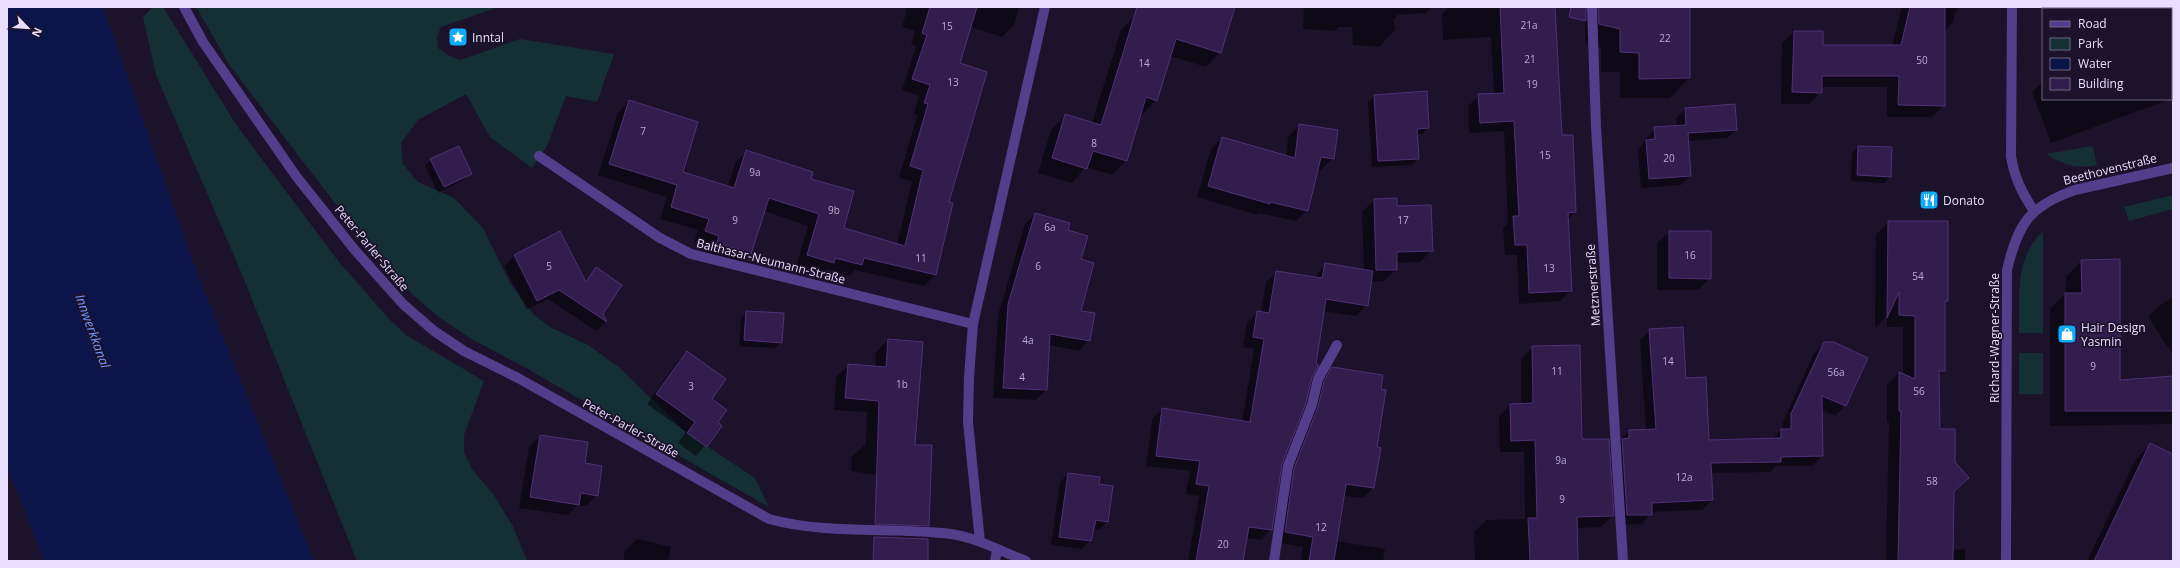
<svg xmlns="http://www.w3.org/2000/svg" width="2180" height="568" viewBox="0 0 2180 568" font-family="'Open Sans',sans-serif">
<rect width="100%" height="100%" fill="#1c122c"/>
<path fill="#152f36" d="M153,7H163L237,126L339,262L390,320L406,335L484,381L464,435V452L472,469L493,494L513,526L527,561H357L241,272L156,75L143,17Z
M196,7H499L441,27L437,37L438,48L448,55L460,60L520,39L614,54L597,102L566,96L547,146L532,168L490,137L466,94L418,120L401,143L403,164L418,182L454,198L483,228L510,283L534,315L552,328L588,345L620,368L687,433L755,478L769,507L524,367L470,338L440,318L413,295L363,240L230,66Z
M2093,146L2097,165C2076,169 2063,165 2046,154Z
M2173,195V209L2129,221L2124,207Z
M2043,231V333H2019C2020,296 2014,258 2043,231Z
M2019,353H2043V394H2019Z"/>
<path fill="#0c154a" d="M7,7H103L198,276L314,561H44L7,466Z"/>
<path fill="#0007" d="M900,7H1019L1014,25L1002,37L970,27L959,64L948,203L952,204L935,275L924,286L855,270L850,276L826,269L822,274L796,267L808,226L764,211L750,253L739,264L706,254L708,247L694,243L698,230L660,219L667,197L598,175L618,113L629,101L682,173L728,187L735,163L747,151L810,179L843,229L897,245L912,181L899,178L917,116L914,114L919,96L902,90L916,46L911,44L915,31L902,27L907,9Z
M1176,7H1234L1220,52L1206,67L1170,56L1156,100L1142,115L1140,114L1126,160L1112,175L1086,167L1072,183L1038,173L1051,130L1065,115L1092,123L1121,30L1135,16Z
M1304,7H1432L1426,13L1398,15L1393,20L1396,29L1379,47L1353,45L1352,27H1339L1335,31L1303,29Z
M1449,7H1554L1561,136H1572L1575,212L1568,220L1571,290L1560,301L1519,304L1517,255H1505L1503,228L1508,223L1504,131L1469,133L1468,106L1479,95L1494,94L1491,37L1443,40L1442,14Z
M1594,7H1689V78L1670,98H1620V72H1601V48L1585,44V15Z
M1902,7H1960L1956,11L1953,22L1944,31V105L1932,117H1887V87H1821V92L1809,104H1781L1782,43L1794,32L1822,46H1892Z
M2118,7L2113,9L2043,8V7Z
M2171,32L2173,35V102L2171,99L2051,143L2032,92L2043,81V99H2171Z
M1374,95L1428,128L1422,134H1417L1418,159L1412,165L1372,167L1368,102Z
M1685,109L1736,129L1727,138L1688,141L1690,176L1681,185L1641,188L1638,150L1655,128L1677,126L1676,118Z
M1299,125L1333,158L1321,170L1317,169L1307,210L1296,221L1259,213L1258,215L1197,197L1211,149L1222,138L1286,156L1288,137Z
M1858,147L1890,177L1884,183L1851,181L1852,153Z
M431,160L471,173L465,179L438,193L425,166Z
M1396,199V207L1432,250L1420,262L1396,263V270L1384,281L1370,282L1367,305L1356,316L1323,311L1311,377L1281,464L1271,529L1261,540L1246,538L1242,561H1188L1199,496L1186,494L1190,471L1146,466L1152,419L1162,409L1242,422L1254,349L1243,347L1247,323L1258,312L1261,313L1266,282L1277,272L1314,278L1325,265L1364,271L1362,212L1374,200Z
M1035,214L1066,231L1080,260V312L1089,340L1079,351L1049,345L1046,390L1036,400L993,398L998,315L1025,224Z
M1889,222L1947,301L1944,303V370L1938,376L1939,430L1954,462L1967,478L1953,492L1952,550L1965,549V561H1884L1886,559L1889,422H1887V385L1899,373L1903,375V327H1887V316L1875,328L1876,234Z
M560,232L585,281L596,269L602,314L606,322L596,331L548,299L527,310L504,266L514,256Z
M1669,232L1710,278L1698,290H1657V243Z
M2081,261L2119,381L2173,377V424L2050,426V309L2066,293V277Z
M2173,297V355L2148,317L2159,306Z
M747,312L781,342L775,348L739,346L741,318Z
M1650,330L1685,379L1708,441L1771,440L1782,429V424L1814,353L1824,343L1867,358L1845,406L1835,416L1821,409L1822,456L1812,466H1776L1770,472L1710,473L1712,500L1702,510L1651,512L1642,524L1617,525L1619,441L1629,431H1646L1640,340Z
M888,340L914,446L918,481L851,471L852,456L866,444L867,412L834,410L836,377L848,365L875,367L876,352Z
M1533,347L1613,516L1601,527L1577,528L1578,561H1475L1474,532L1486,520L1525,519L1524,452H1500L1499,416L1510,405H1521V359Z
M687,352L711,399L716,422L721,426L696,456L678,443L686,432L647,404L678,361Z
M1333,368L1380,390L1376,448H1380L1373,488L1363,498L1343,496L1336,541L1385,549L1383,561H1301L1303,547L1275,542L1284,479L1322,378Z
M540,436L584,464L597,495L586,506L578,505L567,515L519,508L529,447Z
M2151,444L2173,455V561H2087L2136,459Z
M1068,474L1098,485L1107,522L1099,530L1093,529L1090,540L1082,549L1051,545L1060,482Z
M898,510L928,525L916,537L896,536Z
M637,539L671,547L668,561H623L625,551Z"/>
<path fill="#321e4c" stroke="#4f3178" d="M930,7H977L960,63L987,72L949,202L953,203L936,275L864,258L862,265L835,258L834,263L807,255L819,214L769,198L751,254L717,243L719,236L705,231L709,219L671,207L677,185L609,164L629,100L698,122L683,172L734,188L746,150L813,172L811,179L854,191L844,228L905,246L923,170L910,166L928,104L924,103L930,85L912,79L927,35L922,33Z
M1137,7H1235L1221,53L1176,39L1157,101L1146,97L1127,161L1093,151L1087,169L1052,158L1065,114L1101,125Z
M1500,7H1555L1562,135H1573L1576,212L1568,213L1572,291L1529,293L1527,245H1515L1513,216H1519L1514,121L1480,123L1478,94L1504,93Z
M1571,7H1586V21L1569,17Z
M1598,7H1690V78L1639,79V53L1620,52V29L1599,24Z
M1910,7H1945V106L1898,105L1899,76H1822V93L1792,92L1794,31H1823V45H1901Z
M1427,91L1429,128L1417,129L1419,159L1378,161L1374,95Z
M1735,104L1737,130L1688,133L1691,176L1649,179L1646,140L1655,139L1654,127L1686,125L1685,108Z
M1299,124L1338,130L1334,159L1321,157L1308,211L1270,202V204L1208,186L1222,137L1295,158Z
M459,146L472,174L444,187L430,159Z
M1858,146L1892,147L1891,177L1857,175Z
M1397,198V206L1431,205L1433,251L1397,252V270H1376L1374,199Z
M1035,213L1070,223L1068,230L1088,236L1081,259L1094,263L1081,311L1095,313L1090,341L1050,334L1047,390L1003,388L1008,304Z
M1888,221H1948V301H1945V371H1939L1940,429H1955V462L1969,478L1954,491L1953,561H1898L1901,411H1899V372L1915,379V316L1899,315V292L1887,318Z
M560,231L586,282L596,267L622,285L603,314L607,322L559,290L537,301L514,255Z
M1669,231H1711V279L1669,278Z
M2120,259V380L2173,376V411H2065V293H2082L2081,260Z
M1325,263L1373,271L1368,306L1326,299L1316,364L1319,365L1312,377L1306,403L1282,464L1272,530L1249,527L1243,561H1196L1209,486L1196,484L1200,461L1156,456L1162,408L1250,422L1264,339L1253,337L1257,311L1269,313L1276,271L1322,278Z
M746,311L784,313L782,343L744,340Z
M1683,327L1686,378L1706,377L1709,440L1781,438V429H1791V414L1824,342H1834L1868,358L1846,406L1822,396L1823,456L1781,457V462L1711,463L1713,500L1652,503V515H1627L1622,439L1629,438V430L1656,429L1649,329Z
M888,339L923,342L915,445H932L929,526L875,524L879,401L845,398L848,364L886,367Z
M1580,345L1582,439H1609L1614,516L1577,517L1578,561H1530L1528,518H1537L1535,440L1511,441L1510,404L1533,403L1532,346Z
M687,351L726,379L712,399L727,410L718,422L722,426L707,447L687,433L695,422L656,394Z
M1332,367L1383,375L1381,389L1386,390L1377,447L1381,448L1374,488L1346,484L1334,561H1309L1313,537L1285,532L1294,468L1318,407L1324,381Z
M540,435L588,442L585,463L602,466L598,496L581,493L579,505L530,497Z
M2150,443L2173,454V561H2094Z
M1068,473L1100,477L1099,484L1113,486L1108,522L1096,520L1091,541L1059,537Z
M874,537L928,539V561H873Z"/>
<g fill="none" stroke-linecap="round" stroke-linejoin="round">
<path stroke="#523e8a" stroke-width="10" d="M184,7L203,42L296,176L354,249L403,304L434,331L464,351L518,378L769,519C828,535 891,527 951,534C978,538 1002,552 1026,561
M1592,7L1596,127L1623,561
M2012,7L2011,156C2014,177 2022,193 2034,211
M539,156L660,238L691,254L973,324
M980,542L968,422L969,377L973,324L1045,7
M995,561L997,550
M1274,561L1288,466L1312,405L1318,379L1337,345
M2006,561L2007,270C2018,224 2029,206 2075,190L2173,168"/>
</g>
<defs>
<symbol id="sight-square" viewBox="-11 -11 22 22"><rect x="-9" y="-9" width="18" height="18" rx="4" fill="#0dacfb" stroke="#1c122c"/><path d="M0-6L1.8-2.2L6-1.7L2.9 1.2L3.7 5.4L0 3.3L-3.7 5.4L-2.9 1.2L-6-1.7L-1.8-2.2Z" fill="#fff"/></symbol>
<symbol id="restaurant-square" viewBox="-11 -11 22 22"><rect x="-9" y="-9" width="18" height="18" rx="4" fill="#0dacfb" stroke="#1c122c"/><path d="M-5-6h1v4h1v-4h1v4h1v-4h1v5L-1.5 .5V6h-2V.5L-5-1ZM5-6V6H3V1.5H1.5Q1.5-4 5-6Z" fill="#fff"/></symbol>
<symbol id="shop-square" viewBox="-11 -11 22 22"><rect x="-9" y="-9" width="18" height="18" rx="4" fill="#0dacfb" stroke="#1c122c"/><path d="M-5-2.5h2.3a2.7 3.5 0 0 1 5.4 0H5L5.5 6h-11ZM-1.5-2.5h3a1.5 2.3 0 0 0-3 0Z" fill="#fff"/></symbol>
</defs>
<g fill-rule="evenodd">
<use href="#sight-square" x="447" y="26" width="22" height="22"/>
<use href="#restaurant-square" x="1918" y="189" width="22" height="22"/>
<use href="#shop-square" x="2056" y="323" width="22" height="22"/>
</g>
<g text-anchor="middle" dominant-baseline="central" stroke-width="3.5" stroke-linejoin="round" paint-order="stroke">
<g font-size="10" fill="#bbadd2">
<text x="1529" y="25">21a</text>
<text x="947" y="26">15</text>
<text x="1665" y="38">22</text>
<text x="1530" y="59">21</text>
<text x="1922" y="60">50</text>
<text x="1144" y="63">14</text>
<text x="953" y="82">13</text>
<text x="1532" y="84">19</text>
<text x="643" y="131">7</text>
<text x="1094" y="143">8</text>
<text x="1545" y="155">15</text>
<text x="1669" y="158">20</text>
<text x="755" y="172">9a</text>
<text x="834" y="210">9b</text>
<text x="735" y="220">9</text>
<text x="1403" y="220">17</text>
<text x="1050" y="227">6a</text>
<text x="1690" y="255">16</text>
<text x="921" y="258">11</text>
<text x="549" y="266">5</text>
<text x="1038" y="266">6</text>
<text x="1549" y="268">13</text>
<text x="1918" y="276">54</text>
<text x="1028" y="340">4a</text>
<text x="1668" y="361">14</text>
<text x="2093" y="366">9</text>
<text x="1557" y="371">11</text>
<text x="1836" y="372">56a</text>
<text x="1022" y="377">4</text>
<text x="902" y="384">1b</text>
<text x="691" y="386">3</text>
<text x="1919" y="391">56</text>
<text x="1561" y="460">9a</text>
<text x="1684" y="477">12a</text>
<text x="1932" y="481">58</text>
<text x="1562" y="499">9</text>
<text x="1321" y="527">12</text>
<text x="1223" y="544">20</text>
</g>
<g font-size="12" fill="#e9ddfe" stroke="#1c122c" text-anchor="start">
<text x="472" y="37">Inntal</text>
<text x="1943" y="200">Donato</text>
<text x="2081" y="327">Hair Design<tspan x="2081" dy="14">Yasmin</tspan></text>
</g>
<g font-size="12" fill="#e9ddfe" stroke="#1c122c">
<text transform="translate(2110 169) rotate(-14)">Beethovenstraße</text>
<text transform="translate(372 248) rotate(50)">Peter-Parler-Straße</text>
<text transform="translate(771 261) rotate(14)">Balthasar-Neumann-Straße</text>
<text transform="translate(1593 285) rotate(-94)">Metznerstraße</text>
<text transform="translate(1994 338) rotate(-90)">Richard-Wagner-Straße</text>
<text transform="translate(631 428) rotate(29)">Peter-Parler-Straße</text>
</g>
<g font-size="13" font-style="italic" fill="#6d99fc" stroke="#1c122c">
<text transform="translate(93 331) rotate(70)">Innwerkkanal</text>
</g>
</g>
<rect width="2180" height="568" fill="none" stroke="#e9ddfe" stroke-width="16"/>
<rect x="2042" y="8" width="130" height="92" fill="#1c122c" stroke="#6e6380"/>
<rect x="2050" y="21" width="20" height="6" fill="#523e8a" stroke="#6e6380"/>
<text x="2078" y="28" font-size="12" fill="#e9ddfe">Road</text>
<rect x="2050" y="38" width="20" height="12" fill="#152f36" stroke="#6e6380"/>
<text x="2078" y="48" font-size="12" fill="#e9ddfe">Park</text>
<rect x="2050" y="58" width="20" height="12" fill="#0c154a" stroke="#6e6380"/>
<text x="2078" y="68" font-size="12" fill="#e9ddfe">Water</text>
<rect x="2050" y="78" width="20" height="12" fill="#321e4c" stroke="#6e6380"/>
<text x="2078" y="88" font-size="12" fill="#e9ddfe">Building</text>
<g transform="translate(28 28) rotate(115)" stroke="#1c122c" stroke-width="3" paint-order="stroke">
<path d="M0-3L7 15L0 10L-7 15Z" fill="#e9ddfe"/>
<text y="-6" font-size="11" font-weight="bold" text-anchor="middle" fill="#e9ddfe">N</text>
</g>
</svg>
